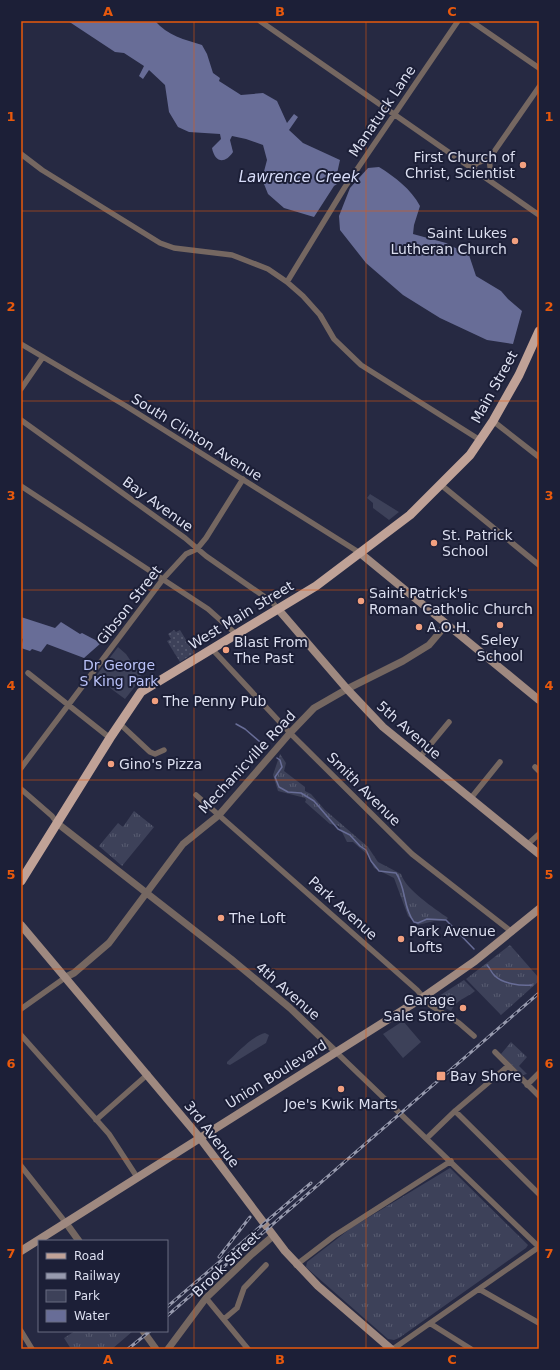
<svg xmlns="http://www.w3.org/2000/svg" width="560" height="1370" viewBox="0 0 560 1370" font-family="'DejaVu Sans',sans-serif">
<defs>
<pattern id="grass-tufts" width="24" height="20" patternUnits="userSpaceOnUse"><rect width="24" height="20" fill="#3d4159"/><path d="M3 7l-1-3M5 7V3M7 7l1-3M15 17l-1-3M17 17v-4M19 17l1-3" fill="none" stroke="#585c71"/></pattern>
<pattern id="garden-dots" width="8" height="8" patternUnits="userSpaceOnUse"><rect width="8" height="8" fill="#3d4159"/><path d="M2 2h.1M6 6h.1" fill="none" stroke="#585c71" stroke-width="1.8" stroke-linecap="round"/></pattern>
</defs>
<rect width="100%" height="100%" fill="#262942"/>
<path fill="url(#grass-tufts)" d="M280,754L286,763L284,771L305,787V791L311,794L325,810L368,847L378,862L401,874C406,890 434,908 448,918L445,921H434L418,925L408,916L394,878L374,868L368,855L353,842H347L339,826L330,824L305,802L306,800L305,798L278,791L273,775Z
M134,811L154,827L122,866L99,846L118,823L123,827Z
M510,945L539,978V981L501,1015L466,979Z
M464,980L475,991C465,999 457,999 451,1011L440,1005L438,1001L439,996Z
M511,1042L527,1057L519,1066L527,1074L522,1075L501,1054Z
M450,1168L528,1245L526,1248L399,1338L394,1340L388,1339L308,1269L306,1267L307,1262L351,1228Z
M75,1331H133L112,1349H71L64,1338Z"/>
<path fill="#3d4159" d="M370,494L399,512L389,520L373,508V503L367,498Z
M118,647L126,654L143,679L137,684L125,699L95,677Z
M403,1021L421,1042L403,1058L383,1034Z
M265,1033L269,1035L266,1043L230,1065L227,1064V1062C237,1053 252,1036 265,1033Z"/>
<path fill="url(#garden-dots)" d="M174,630L176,632L180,630L194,653L180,662L167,641L171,639L168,634Z"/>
<path fill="#686d97" d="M68,21H155C167,35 185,40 202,45L207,54L213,73L220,78L219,81L241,95L263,93L277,101L287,123L294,114L298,117L289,130L303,143L340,160L336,178L340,182L334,186L314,217L284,208L268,194L262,179L267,160L263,145L246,139L232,136L230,140L233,152C225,164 215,163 212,148L221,139L220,134L189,132L178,127L169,112L165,85L149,70L143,79L139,76L144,66L124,53L115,52Z
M379,167C395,177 411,189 420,206L414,225L413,234L446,243L469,255L476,276L501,291L508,299L522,311L513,344L487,340L440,318L403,295L366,263L340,230L339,216L350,188L368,168Z
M21,617L55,628L61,622L80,634L82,633L101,643L84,658L47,644L41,652L32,649L30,651L21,648L23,639L21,638Z"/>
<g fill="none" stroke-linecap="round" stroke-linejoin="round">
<path stroke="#686d97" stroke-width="1.5" d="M236,724L245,729L266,747
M277,758L280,760L282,767L275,777L279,787L288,792L301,793L314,801L338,829L350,835L360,846L366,850L371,861L379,871L396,873C406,887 403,908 414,922L418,923L427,919L446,920L474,949
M487,965C490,968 491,972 494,975C502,984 521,986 532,985"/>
<path stroke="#756761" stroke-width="5.5" d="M260,21L539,215
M471,21L539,68
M21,154L42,170L160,243L174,248L232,255L268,269L287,282L303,296L320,315L334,339L361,365L480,440
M472,168L477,163L489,159L539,87
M488,179L491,174L489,159
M287,282L345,187L458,21
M21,344L126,406L360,553
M21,389L43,357
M21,420L185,538L206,556L272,602L278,609
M493,421L539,457
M440,484L539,565
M21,486L208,609L236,634
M212,649L290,733L412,854L512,932
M28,673L110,738
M119,723L150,752L155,754L164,750
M420,757L449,722
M535,767L539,771
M21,768L163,579L186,554L197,549L206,538L243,479
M21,789L52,816L57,823
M196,795L417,990L430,1005L459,1023L474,1036
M471,798L500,762
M528,844L539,834
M21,1009L66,977
M21,1035L109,1134L137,1177
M336,1052L539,1247
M495,1052L539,1096
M527,1085L539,1073
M455,1111L539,1194
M96,1120L148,1074
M427,1138L455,1111L508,1066
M21,1166L66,1223
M296,1265L334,1236L451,1161
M479,1289L539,1323
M206,1298L248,1349
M224,1319L237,1308L244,1288L266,1265
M431,1324L471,1349
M21,1331L32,1349
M393,1349L539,1247"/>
<path stroke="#756761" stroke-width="7" d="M57,823L231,959L290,1008L336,1052
M66,977L74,973L109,943L183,844L219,815L290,733L314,708L347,689L403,661L429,645L446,625
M66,1223L79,1241
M143,1331L156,1349
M168,1349L206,1298L252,1254L273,1236"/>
<path stroke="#9f8980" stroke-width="8" d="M360,553L539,700
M278,609L347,689L383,727L539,854
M21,925L200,1138L285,1251L318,1286L391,1349
M21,1251L422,998L475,961L539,909"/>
<path stroke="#c0a297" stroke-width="9" d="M21,881L110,738L141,692L316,586L410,515L470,455L493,421L519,375L539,331"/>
<defs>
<path id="rail" d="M219,1257L250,1217
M167,1307L311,1183
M167,1316L539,993
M128,1349L150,1331"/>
</defs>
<use href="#rail" stroke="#979aae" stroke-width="3"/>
<use href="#rail" stroke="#1c1f37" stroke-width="1.5" stroke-dasharray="4.5" stroke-linecap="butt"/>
</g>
<path fill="none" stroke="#e8590c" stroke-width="1" stroke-opacity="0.55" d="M194,21V1349M366,21V1349M21,211H539M21,401H539M21,590H539M21,780H539M21,969H539M21,1159H539"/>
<g fill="#f2a07f" stroke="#1c1f37" stroke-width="1.5">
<circle cx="523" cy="165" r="4"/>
<circle cx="515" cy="241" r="4"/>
<circle cx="434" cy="543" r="4"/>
<circle cx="361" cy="601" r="4"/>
<circle cx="500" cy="625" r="4"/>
<circle cx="419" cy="627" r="4"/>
<circle cx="226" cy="650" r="4"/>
<circle cx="155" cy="701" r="4"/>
<circle cx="111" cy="764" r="4"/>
<circle cx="221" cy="918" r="4"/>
<circle cx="401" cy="939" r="4"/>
<circle cx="463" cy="1008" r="4"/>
<rect x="436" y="1071" width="10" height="10" rx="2"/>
<circle cx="341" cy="1089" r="4"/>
</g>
<g text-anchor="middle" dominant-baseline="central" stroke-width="4" stroke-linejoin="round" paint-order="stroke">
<g font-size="14" fill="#dcdff0" stroke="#1c1f37">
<text transform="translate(382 111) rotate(-56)">Manatuck Lane</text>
<text transform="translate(494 387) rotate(-61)">Main Street</text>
<text transform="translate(197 437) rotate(32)">South Clinton Avenue</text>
<text transform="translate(158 504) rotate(36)">Bay Avenue</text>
<text transform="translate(129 605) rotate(-52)">Gibson Street</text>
<text transform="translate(241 615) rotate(-31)">West Main Street</text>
<text transform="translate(409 730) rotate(41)">5th Avenue</text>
<text transform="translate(247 762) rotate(-47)">Mechanicville Road</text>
<text transform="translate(364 789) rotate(45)">Smith Avenue</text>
<text transform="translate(343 908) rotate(42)">Park Avenue</text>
<text transform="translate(288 991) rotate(41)">4th Avenue</text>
<text transform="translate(276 1074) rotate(-32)">Union Boulevard</text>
<text transform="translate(212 1134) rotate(52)">3rd Avenue</text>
<text transform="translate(226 1264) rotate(-44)">Brook Street</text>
</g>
<g font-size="14" fill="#dcdff0" stroke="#1c1f37" text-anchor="start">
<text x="515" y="157" text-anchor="end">First Church of<tspan x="515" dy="16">Christ, Scientist</tspan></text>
<text x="507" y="233" text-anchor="end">Saint Lukes<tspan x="507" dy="16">Lutheran Church</tspan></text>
<text x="442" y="535">St. Patrick<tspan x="442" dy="16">School</tspan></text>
<text x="369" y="593">Saint Patrick's<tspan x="369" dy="16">Roman Catholic Church</tspan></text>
<text x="427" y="627">A.O.H.</text>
<text x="500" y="640" text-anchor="middle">Seley<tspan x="500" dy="16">School</tspan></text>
<text x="234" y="642">Blast From<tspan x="234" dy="16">The Past</tspan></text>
<text x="163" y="701">The Penny Pub</text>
<text x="119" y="764">Gino's Pizza</text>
<text x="229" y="918">The Loft</text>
<text x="409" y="931">Park Avenue<tspan x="409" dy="16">Lofts</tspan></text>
<text x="455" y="1000" text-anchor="end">Garage<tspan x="455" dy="16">Sale Store</tspan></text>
<text x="450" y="1076">Bay Shore</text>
<text x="341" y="1104" text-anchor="middle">Joe's Kwik Marts</text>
</g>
<g font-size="14" fill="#b9c1f7" stroke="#1c1f37">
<text x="119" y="665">Dr George<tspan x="119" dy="16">S King Park</tspan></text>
</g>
<g font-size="15" font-style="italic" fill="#d7dcf8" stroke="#1c1f37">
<text x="299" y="177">Lawrence Creek</text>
</g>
</g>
<rect width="560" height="1370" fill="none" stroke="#1c1f37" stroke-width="44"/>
<rect x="38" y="1240" width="130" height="92" fill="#1c1f37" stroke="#696c81"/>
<rect x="46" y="1253" width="20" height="6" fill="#c0a297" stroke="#696c81"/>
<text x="74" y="1260" font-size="12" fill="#dcdff0">Road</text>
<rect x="46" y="1273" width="20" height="6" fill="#979aae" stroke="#696c81"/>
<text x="74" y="1280" font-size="12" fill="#dcdff0">Railway</text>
<rect x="46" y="1290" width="20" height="12" fill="#3d4159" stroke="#696c81"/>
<text x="74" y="1300" font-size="12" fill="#dcdff0">Park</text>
<rect x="46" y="1310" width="20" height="12" fill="#686d97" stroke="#696c81"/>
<text x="74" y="1320" font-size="12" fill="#dcdff0">Water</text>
<rect x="22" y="22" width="516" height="1326" fill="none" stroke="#e8590c" stroke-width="1.5"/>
<g font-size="13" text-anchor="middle" font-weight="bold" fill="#e8590c">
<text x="108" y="16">A</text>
<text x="280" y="16">B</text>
<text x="452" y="16">C</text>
<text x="11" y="121">1</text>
<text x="549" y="121">1</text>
<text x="11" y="311">2</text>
<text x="549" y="311">2</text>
<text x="11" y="500">3</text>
<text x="549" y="500">3</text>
<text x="11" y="690">4</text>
<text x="549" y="690">4</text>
<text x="11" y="879">5</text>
<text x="549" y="879">5</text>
<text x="11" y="1068">6</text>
<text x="549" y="1068">6</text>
<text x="11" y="1258">7</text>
<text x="549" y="1258">7</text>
<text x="108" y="1364">A</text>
<text x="280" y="1364">B</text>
<text x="452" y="1364">C</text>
</g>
</svg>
